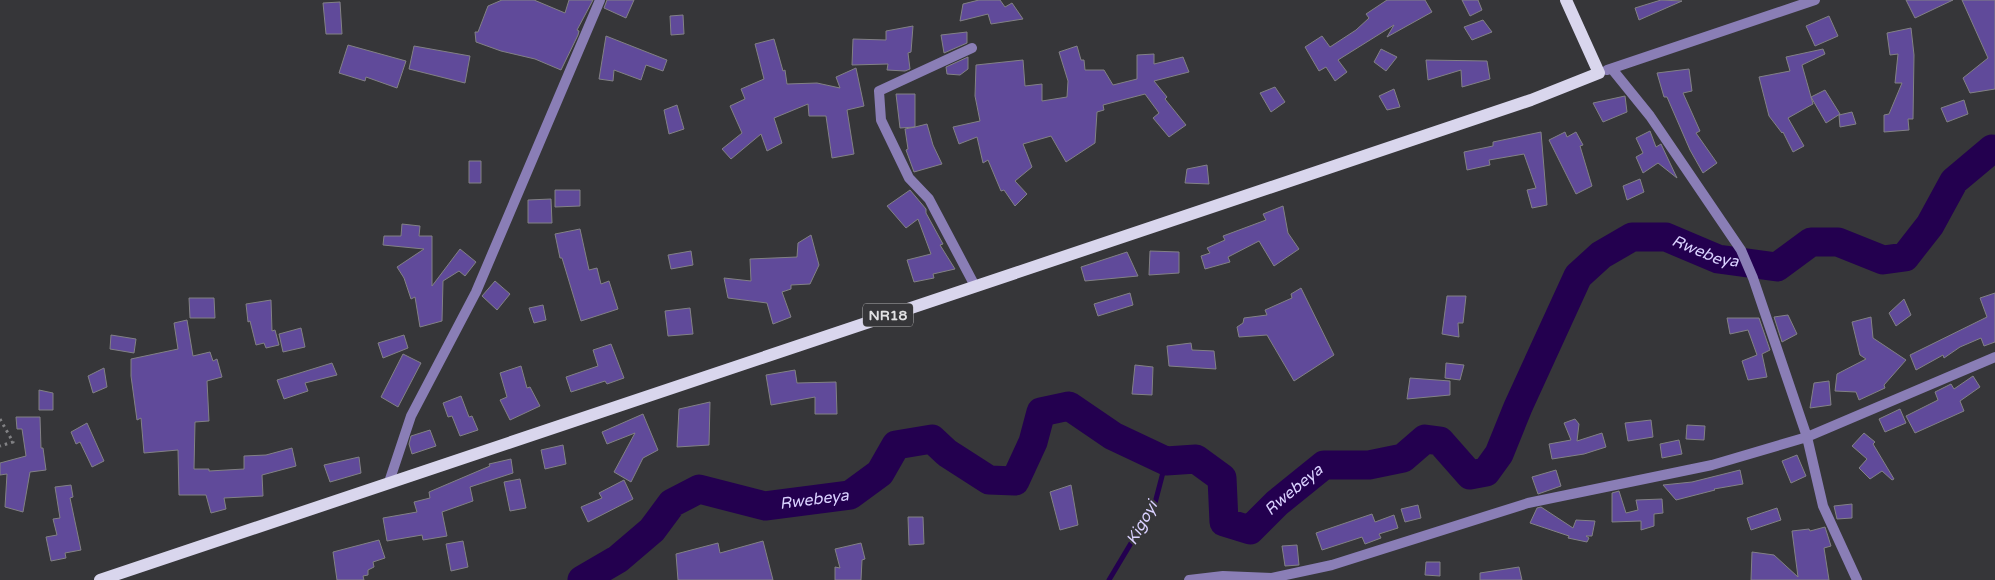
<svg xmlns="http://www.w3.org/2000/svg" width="1995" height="580" viewBox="0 0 1995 580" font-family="'Varela Round',sans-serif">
<rect width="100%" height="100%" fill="#363639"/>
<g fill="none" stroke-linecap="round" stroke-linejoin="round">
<path stroke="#23004f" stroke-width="5" d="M1109,580L1155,503L1166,461"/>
<path stroke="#23004f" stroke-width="29" id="s1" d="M582,580L618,559L652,530L672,503L699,489L765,506L850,495L880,473L896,445L932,439L947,453L989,480L1015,481L1033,442L1041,412L1069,406L1113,436L1166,461L1196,459L1222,478L1224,522L1250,530L1277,503L1324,465H1369L1403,458L1425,439L1440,441L1470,475L1486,472L1499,454L1518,407L1578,276L1601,255L1632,237H1666L1718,259L1777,267L1811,242H1838L1883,260L1905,257L1930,225L1954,181L1992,149L1995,150"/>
</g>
<path fill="#604a9a" stroke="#828185" d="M502,0H534L565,13L569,0H593L577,30L579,31L578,35L561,70L535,59L501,51L476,42L475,32H478L488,6Z
M607,0H634L626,18L604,8Z
M979,0H1000L1005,7L1012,3L1023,19L991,24L988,14L960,21L963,4Z
M1387,0H1425L1432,12L1387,37L1394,25L1338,60L1347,72L1335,81L1326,67L1319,71L1305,47L1322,36L1330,47L1356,30L1369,18L1366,14Z
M1462,0H1478L1482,10L1470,16Z
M1661,0L1682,1L1639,20L1635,8Z
M1906,0H1953L1915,18Z
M1962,0H1995V89L1970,93L1963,78L1988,58Z
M340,2L342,34H326L323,3Z
M683,15L684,34L671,35L670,16Z
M1829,16L1838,36L1815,46L1806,26Z
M1483,20L1492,32L1472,40L1464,27Z
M913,26L911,52L908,53L910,69L905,71L887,70L888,64L852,65L853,39L886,40V31Z
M1911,28L1914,55L1913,119H1908L1909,130L1884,132V115L1889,114L1902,83H1895L1898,54L1890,55L1887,33Z
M967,32V43L944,53L941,35Z
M606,36L667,60L663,71L646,65L641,80L614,70L613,81L599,79Z
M774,39L783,71L785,70L787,84L817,83L840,88L836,77L856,68L864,106L847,110L854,154L832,158L826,116H809L808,104L774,118L782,143L767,151L761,134L731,159L722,149L742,133L730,106L745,99L741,89L764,79L755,44Z
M348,45L406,61L397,88L366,77L365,81L339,73Z
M414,46L470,56L465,83L409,69Z
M1077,46L1081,60H1084L1085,70H1104L1113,85L1137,79V55L1154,54V64L1183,57L1189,72L1154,81L1167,97L1165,99L1186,125L1169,137L1153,118L1159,113L1145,94L1103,105L1104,110L1097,112L1095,143L1066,162L1051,136L1023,144L1032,167L1015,181L1027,194L1015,206L1004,190L1001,191L988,160L983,163L977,137L959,144L953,127L980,121L975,96L976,65L1023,60L1025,86L1042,84V101L1067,97L1068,81L1059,52Z
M1381,49L1397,57L1386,71L1374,62Z
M1823,49L1825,54L1802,65L1813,104L1788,118L1804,146L1793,152L1783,132L1782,133L1769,116L1759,77L1790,71L1786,57Z
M968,57V69L960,75L947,74L946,67Z
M1426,60L1487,61L1490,79L1462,87L1461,70L1428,80Z
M1689,69L1692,91L1683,93L1700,131L1696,133L1717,163L1703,173L1690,150L1667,97H1664L1657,73Z
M1275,87L1285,102L1271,112L1260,93Z
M1394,89L1400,107L1387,110L1379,96Z
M1825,90L1840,114L1826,123L1811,97Z
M896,94H915V127L927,124L933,145L942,164L914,172L906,150L908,149L905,129L915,127L900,128Z
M1625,96L1627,112L1603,122L1593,103Z
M1964,100L1968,114L1947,122L1941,108Z
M677,105L684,129L669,134L664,110Z
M1852,112L1856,124L1840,127L1839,115Z
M1650,131L1656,147L1661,144L1677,178L1658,163L1643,173L1636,157L1643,153L1636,138Z
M1541,132L1547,205L1532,208L1527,190L1536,188L1524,154L1489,160L1490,165L1467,170L1464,152L1493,146V142Z
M1565,132L1567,137L1576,132L1583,145L1580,146L1592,186L1576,194L1549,140Z
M469,161H481V183H469Z
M1207,165L1209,184L1185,183L1187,169Z
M1640,179L1644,192L1627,200L1623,186Z
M555,190H580V206L555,207Z
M910,190L926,209V213L943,244L940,245L955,269L933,274L934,278L914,282L907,260L931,254L918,219L906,228L887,206Z
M551,199L552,223H528V200Z
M1283,206L1288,233L1299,249L1274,266L1259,241L1228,257L1230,262L1205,269L1201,256L1210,253L1207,248L1225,240L1223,236L1266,220L1263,214Z
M402,224L420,226L419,236H432V286L460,249L476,262L465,276L459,271L443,281L442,321L420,327L415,297L411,299L404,278L397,267L424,249L383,245L384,236H401Z
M580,229L589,270L597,268L601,284L609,281L618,309L581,321L562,258H560L555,234Z
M811,235L819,265L810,284L791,285V289L782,292L791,317L773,324L767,303L728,298L724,278L751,281L750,259L797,257L798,243Z
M691,251L693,265L671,269L668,255Z
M1150,251L1179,252V273L1149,275Z
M1127,252L1138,276L1085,281L1081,267Z
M495,281L510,294L497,310L482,296Z
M1301,288L1334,355L1294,381L1267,335L1239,337L1237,327L1243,323L1244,318L1267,315L1265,310L1292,298L1291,294Z
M1130,293L1133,305L1098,316L1094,304Z
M1995,293V342L1984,346L1981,338L1960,347L1944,358L1943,355L1916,370L1910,355L1987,317L1980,298Z
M1447,296H1466L1463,323H1458L1459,337L1442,334Z
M189,298H214L215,318H190Z
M1904,299L1911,315L1896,326L1889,313Z
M271,300L272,331L275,330L279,345L266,348L264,343L256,345L250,321L248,322L246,304Z
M543,305L546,320L534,323L529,308Z
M690,308L693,334L668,336L665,311Z
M1788,315L1797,334L1782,342L1774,317Z
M1871,317L1873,338L1906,360L1884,385L1885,388L1859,400L1856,392L1835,391L1837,374L1866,359L1860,355L1852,322Z
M1727,318H1759L1770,350L1762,354L1767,377L1748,380L1742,361L1757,355L1748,330L1730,334Z
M187,320L193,356L210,352L213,361L217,359L222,377L207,381L209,421L195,422L194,469H209V471L244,469V456L266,455L292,448L296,466L262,475L263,496L224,498L226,509L211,513L206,495H179L178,450L144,453L141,418L137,420L131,376V359L178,349L174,323Z
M301,328L305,347L283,352L279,334Z
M111,335L136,339L134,353L110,349Z
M404,335L408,348L383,358L378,343Z
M1191,343L1192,350L1214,351L1216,369L1169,366L1167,346Z
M611,344L624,378L607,384L605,381L571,392L566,377L598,366L593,350Z
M403,354L421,363L398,407L381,397Z
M332,363L337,375L305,383L308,391L284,399L277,380Z
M1446,363L1464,365L1460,380L1445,378Z
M1135,365L1153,367L1152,395L1132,394Z
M521,366L527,388L530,387L540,406L510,420L500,400L507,397L500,373Z
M104,368L107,387L93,393L88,376Z
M795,370L797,383L836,382L837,414H815V397L771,405L766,375Z
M1973,376L1980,387L1960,401L1964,411L1915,433L1906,416L1938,400L1935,392L1951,384L1954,389Z
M1410,378L1450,381V395L1407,399Z
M1829,381L1831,405L1810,408L1814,383Z
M39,390L53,393V410H39Z
M461,396L469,417L472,416L478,430L460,436L452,416L448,417L443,403Z
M710,402L709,445L677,447L679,409Z
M1900,409L1906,423L1885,432L1879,419Z
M643,414L658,450L643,458L631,482L614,472L635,433L607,444L602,432Z
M16,417H40L41,448H43L46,470L30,472L23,512L5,507L7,474L0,475V463L26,456L22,429H17Z
M1575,419L1579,424L1577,441L1602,433L1606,447L1584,454L1552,459L1549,444L1571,440L1564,423Z
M1651,420L1653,437L1628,441L1625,423Z
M87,423L104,461L92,467L80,442L76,444L71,432Z
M1687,425L1705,426L1704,440L1686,439Z
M430,430L436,446L412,454L409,444L411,436Z
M1864,433L1875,442L1873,444L1894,479L1892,480L1882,471L1870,479L1859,468L1867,459L1852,446Z
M1679,440L1682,454L1662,458L1660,444Z
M563,445L566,464L545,469L541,450Z
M1797,455L1806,476L1791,483L1782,461Z
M359,457L361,473L330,482L324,465Z
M511,459L513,473L470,487L473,501L442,512L447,536L423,540L422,535L387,541L383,518L417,512L414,502L430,498L429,492L490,466L489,464Z
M1556,470L1561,486L1538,494L1532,477Z
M1740,470L1743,484L1714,489L1715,490L1676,500L1663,485L1692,482Z
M520,479L526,508L510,511L504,482Z
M624,480L633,499L588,522L581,507L602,498L599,493Z
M71,485L73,497L70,498L81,550L65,553L66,558L51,561L46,537L57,535L53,519L60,518L55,487Z
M1071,485L1078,525L1060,530L1050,492Z
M1619,491L1626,513L1638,510L1636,500L1662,499L1663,513L1654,514V526L1641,530V521L1612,522V493Z
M1852,504V518L1837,519L1834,506Z
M1418,505L1421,518L1405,522L1401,509Z
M1541,507L1573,528L1576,520L1595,521L1592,536H1586L1589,538L1587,542L1568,538L1569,536L1530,523L1537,508Z
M1777,508L1781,520L1751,530L1747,518Z
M1372,514L1375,522L1394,515L1398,528L1379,534L1381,538L1365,544L1362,537L1322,550L1316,533Z
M908,517H923L924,544L909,545Z
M1825,527L1831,546L1824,548L1829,580H1751L1752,552L1774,555L1798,577L1792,531L1809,529L1810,531Z
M379,540L385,558L373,562L374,567L368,570V575L363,576L364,580H337L333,552Z
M463,541L468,567L451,571L446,544Z
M763,541L773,580H678L676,554L718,543L720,553Z
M861,543L865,559L862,560L861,580H835V567L840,568L835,549Z
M1297,545L1299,565L1285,566L1282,546Z
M1426,562H1440V576L1425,575Z
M1519,567L1522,580H1480V573Z"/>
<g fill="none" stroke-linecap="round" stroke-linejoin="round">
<path stroke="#828285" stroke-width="3" stroke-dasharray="2.5 4" stroke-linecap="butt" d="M0,419L13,442L0,446"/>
<path stroke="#8a7eb6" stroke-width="10" d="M972,48L879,91L881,120L909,178L929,199L975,286
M1612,69L1650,116L1741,250L1753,278L1807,437L1823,506L1857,580
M1607,70L1815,0
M389,482L411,416L476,292L600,0
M1189,580L1223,576L1272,578L1332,565L1528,503L1712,465L1807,437L1995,357"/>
<path stroke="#d9d6ed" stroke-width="12" d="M100,580L1531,100L1599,73L1566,0"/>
</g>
<g text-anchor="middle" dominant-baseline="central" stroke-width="4.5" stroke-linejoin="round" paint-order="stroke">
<rect fill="#363639" stroke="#aeaeb0" stroke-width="1" x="863" y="303.5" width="50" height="23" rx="4"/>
<g font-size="14" font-weight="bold" fill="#e1e1e3">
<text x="888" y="315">NR18</text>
</g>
<g font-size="16" font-style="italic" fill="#dad1ff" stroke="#363639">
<text stroke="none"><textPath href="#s1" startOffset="1499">Rwebeya</textPath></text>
<text stroke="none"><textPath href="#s1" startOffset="914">Rwebeya</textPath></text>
<text stroke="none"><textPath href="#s1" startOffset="268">Rwebeya</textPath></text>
<text transform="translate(1142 523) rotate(-61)">Kigoyi</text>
</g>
</g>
</svg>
